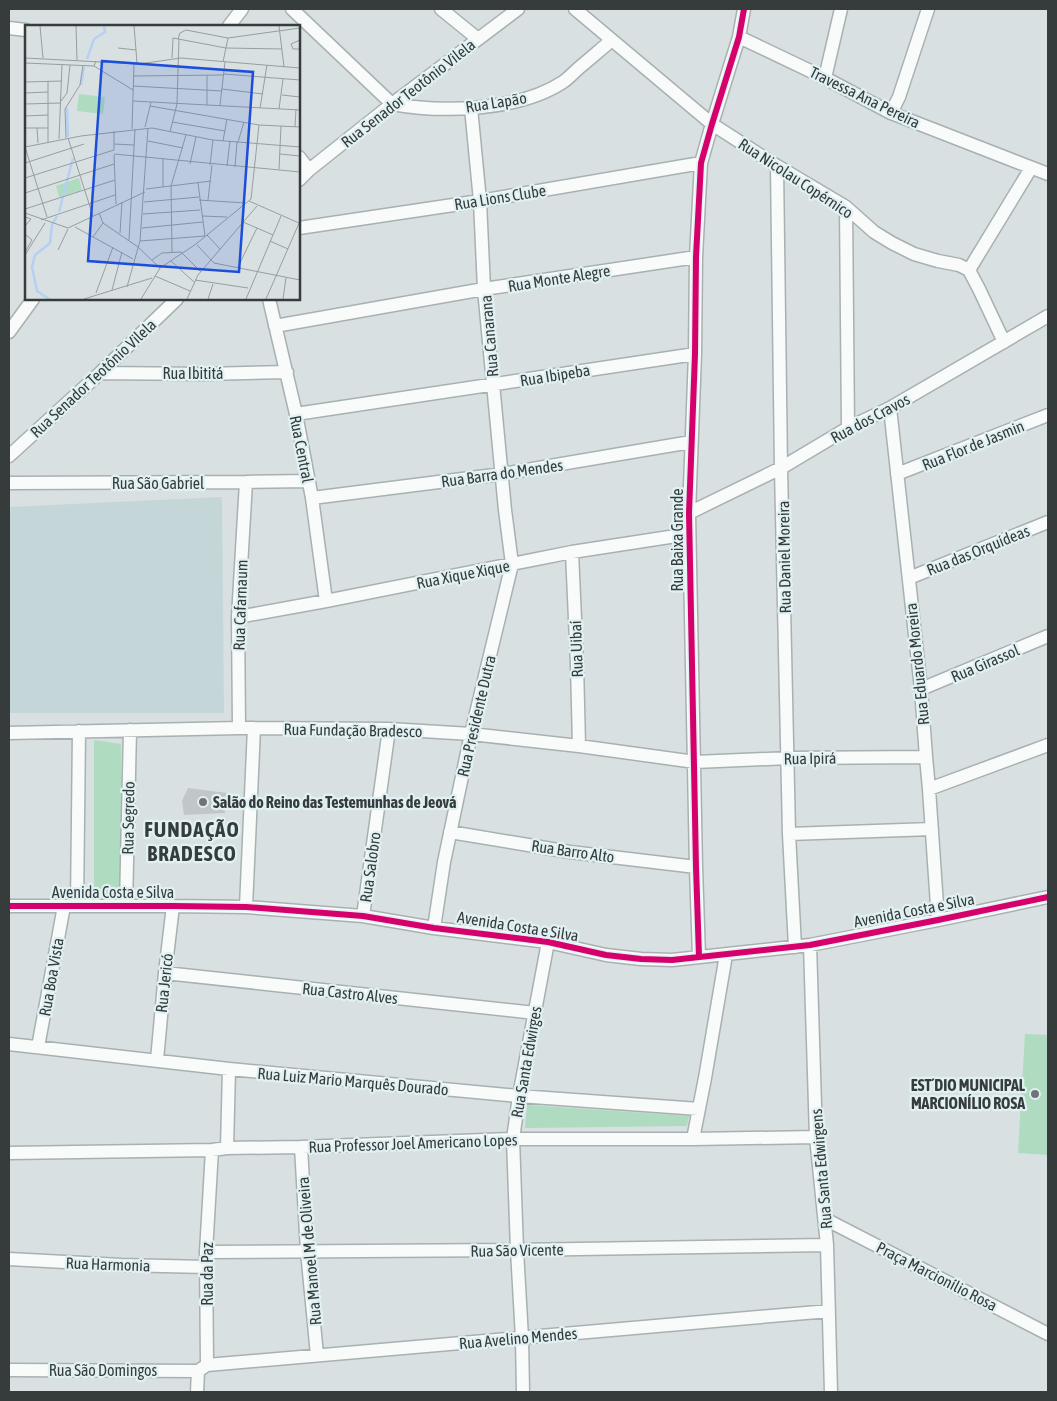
<svg xmlns="http://www.w3.org/2000/svg" width="1057" height="1401" viewBox="0 0 1057 1401" font-family="'Asap Condensed',sans-serif">
<rect width="100%" height="100%" fill="#d8e0e1"/>
<path fill="#c5d6d8" d="M222,497L224,713H9V507Z"/>
<path fill="#afdbc0" d="M94,740L121,744L122,895L94,896Z
M1025,1034L1048,1035V1155L1018,1153Z
M527,1105L689,1116L687,1126L525,1128Z"/>
<path fill="#c1c7c9" d="M188,788L227,793L224,802L225,813L184,815L182,801Z"/>
<g fill="none" stroke-linecap="round" stroke-linejoin="round">
<defs>
<path id="minor" d="M292,9L392,104C443,113 519,111 563,82C569,78 574,72 580,67C591,58 601,49 612,40
M441,9L478,39
M575,9L712,124L777,166L846,207L874,232L892,243L914,254L938,261L959,265L969,270L979,289L1004,342
M229,26L242,9
M9,28L26,30
M739,37L825,78L891,113L1048,174
M825,78L841,9
M891,113L899,97L928,9
M299,157L309,170
M777,166L781,468L789,834L795,947
M299,180L309,170L392,104L518,9
M846,207L848,428
M299,228L480,201L701,163
M969,270L1031,168
M269,299L296,414L312,498L326,601
M275,326L484,289L696,257
M9,332L33,299
M100,373L204,374L287,372
M890,408L921,689L926,757L929,789L938,920
M296,414L695,354
M9,456L100,373L177,299
M897,474L1048,415
M9,483L246,482L308,481
M312,498L502,474L691,442
M689,513L781,468L848,428L890,408L1048,316
M572,552L577,664L579,746
M909,578L1048,522
M238,617L326,601L572,552L689,534
M921,689L1048,636
M239,728L238,617L246,482
M9,733L239,728L389,729L471,734L579,746L695,762L789,758L926,757
M929,789L1048,745
M450,832L570,852L696,867
M789,834L932,829
M9,906H173L246,907L363,916L434,928L548,942L606,955L641,959L672,960L810,945L938,920L1048,897
M77,906L79,731
M126,906L130,730
M246,907L254,728
M363,916L389,729
M434,928L444,862L471,734L512,564L505,510L484,289L480,201L471,108
M810,945L816,1137L827,1245L831,1392
M699,957L696,867L689,513L695,354L696,257L701,163L712,124L739,37L744,9
M165,973L535,1013
M9,1044L229,1069L519,1096L699,1109
M38,1047L64,906
M157,1060L165,973L173,906
M693,1139L705,1078L726,955
M301,1147L307,1251L317,1355
M227,1148L229,1069
M9,1153L212,1150L227,1148L301,1147L513,1139H693L816,1137
M825,1219L1048,1334
M206,1252L517,1250L827,1245
M9,1259L121,1265L207,1267
M207,1365L829,1311
M9,1370L198,1371
M197,1392L198,1371L207,1365L206,1252L212,1150
M523,1392L522,1338L517,1250L513,1139L519,1096L548,942"/>
</defs>
<use href="#minor" stroke="#a9b0b1" stroke-width="15"/>
<use href="#minor" stroke="#f9fafa" stroke-width="12"/>
<defs>
<path id="cycleway" d="M9,906H173L246,907L363,916L434,928L548,942L606,955L641,959L672,960L810,945L938,920L1048,897
M699,957L696,867L689,513L695,354L696,257L701,163L712,124L739,37L744,9"/>
</defs>
<use href="#cycleway" stroke="#e1f1f3" stroke-width="9"/>
<use href="#cycleway" stroke="#d6006c" stroke-width="6"/>
</g>
<g fill="#6f7576" stroke="#e1f1f3" stroke-width="2">
<circle cx="203" cy="802" r="5"/>
<circle cx="1035" cy="1094" r="5"/>
</g>
<g text-anchor="middle" dominant-baseline="central" stroke-width="4.5" stroke-linejoin="round" paint-order="stroke">
<g font-size="16" fill="#363c3c" stroke="#e1f1f3">
<text transform="translate(408 93) rotate(-38)">Rua Senador Teotônio Vilela</text>
<text transform="translate(865 97) rotate(26)">Travessa Ana Pereira</text>
<text transform="translate(496 102) rotate(-9)">Rua Lapão</text>
<text transform="translate(796 178) rotate(33)">Rua Nicolau Copérnico</text>
<text transform="translate(500 197) rotate(-9)">Rua Lions Clube</text>
<text transform="translate(559 278) rotate(-9)">Rua Monte Alegre</text>
<text transform="translate(489 336) rotate(-95)">Rua Canarana</text>
<text x="193" y="373">Rua Ibititá</text>
<text transform="translate(555 375) rotate(-9)">Rua Ibipeba</text>
<text transform="translate(93 378) rotate(-43)">Rua Senador Teotônio Vilela</text>
<text transform="translate(870 418) rotate(-28)">Rua dos Cravos</text>
<text transform="translate(973 445) rotate(-22)">Rua Flor de Jasmin</text>
<text transform="translate(302 449) rotate(79)">Rua Central</text>
<text transform="translate(502 473) rotate(-8)">Rua Barra do Mendes</text>
<text x="158" y="483">Rua São Gabriel</text>
<text transform="translate(677 540) rotate(-90)">Rua Baixa Grande</text>
<text transform="translate(978 550) rotate(-22)">Rua das Orquídeas</text>
<text transform="translate(784 557) rotate(-91)">Rua Daniel Moreira</text>
<text transform="translate(463 574) rotate(-11)">Rua Xique Xique</text>
<text transform="translate(240 605) rotate(-88)">Rua Cafarnaum</text>
<text transform="translate(576 649) rotate(-92)">Rua Uibaí</text>
<text transform="translate(985 663) rotate(-23)">Rua Girassol</text>
<text transform="translate(917 664) rotate(-96)">Rua Eduardo Moreira</text>
<text transform="translate(476 716) rotate(-77)">Rua Presidente Dutra</text>
<text transform="translate(353 730) rotate(1)">Rua Fundação Bradesco</text>
<text transform="translate(810 758) rotate(-1)">Rua Ipirá</text>
<text transform="translate(128 818) rotate(-89)">Rua Segredo</text>
<text transform="translate(573 851) rotate(8)">Rua Barro Alto</text>
<text transform="translate(370 867) rotate(-82)">Rua Salobro</text>
<text x="113" y="892">Avenida Costa e Silva</text>
<text transform="translate(914 910) rotate(-11)">Avenida Costa e Silva</text>
<text transform="translate(518 926) rotate(9)">Avenida Costa e Silva</text>
<text transform="translate(51 977) rotate(-80)">Rua Boa Vista</text>
<text transform="translate(164 983) rotate(-84)">Rua Jericó</text>
<text transform="translate(350 993) rotate(6)">Rua Castro Alves</text>
<text transform="translate(526 1062) rotate(-80)">Rua Santa Edwirges</text>
<text transform="translate(353 1081) rotate(5)">Rua Luiz Mario Marquês Dourado</text>
<text transform="translate(413 1143) rotate(-2)">Rua Professor Joel Americano Lopes</text>
<text transform="translate(821 1169) rotate(-95)">Rua Santa Edwirgens</text>
<text transform="translate(517 1250) rotate(-1)">Rua São Vicente</text>
<text transform="translate(309 1251) rotate(-95)">Rua Manoel M de Oliveira</text>
<text transform="translate(108 1264) rotate(2)">Rua Harmonia</text>
<text transform="translate(207 1274) rotate(-90)">Rua da Paz</text>
<text transform="translate(937 1276) rotate(27)">Praça Marcionílio Rosa</text>
<text transform="translate(518 1338) rotate(-5)">Rua Avelino Mendes</text>
<text x="103" y="1370">Rua São Domingos</text>
</g>
<g font-size="16" font-weight="bold" fill="#363c3c" stroke="#e1f1f3" text-anchor="start">
<text x="213" y="802">Salão do Reino das Testemunhas de Jeová</text>
<text x="1025" y="1085" text-anchor="end">EST´DIO MUNICIPAL<tspan x="1025" dy="18">MARCIONÍLIO ROSA</tspan></text>
</g>
<g font-size="21" font-weight="bold" letter-spacing="1" fill="#363c3c" stroke="#e1f1f3">
<text x="192" y="829">FUNDAÇÃO<tspan x="192" dy="24">BRADESCO</tspan></text>
</g>
</g>
<g transform="translate(25 25)">
<rect width="275" height="275" fill="#d8e0e1"/>
<path d="M54,69L80,72L78,89L52,86ZM54,153L57,165L34,172L31,161Z" fill="#afdbc0"/>
<path fill="none" stroke="#b6d0f5" stroke-width="2.5" d="M62,34L69,14L80,7L79,1M56,60L59,42M42,83L43,112M34,187L48,133M24,274L12,266L7,242L10,230L25,218L27,200L32,191"/>
<path fill="none" stroke="#979e9f" stroke-width="1" d="M15,1L18,33M51,1L52,35M109,1L111,25M254,1L259,42M153,14L155,8L161,5L203,13L275,3M275,15L266,19L268,24H275M93,23L111,25L112,39M0,33L114,39L156,33L275,43M147,33L148,13L201,23L257,24M198,37L203,13M0,38L69,41L71,36M69,41L108,65M199,49L275,55M182,50V80M108,51L198,50M0,57L37,56M108,61L197,66M197,64L238,69M0,68L23,67M257,70L275,72M36,76L42,68L45,40M108,76L275,85M0,79L36,78M195,80L200,37M125,81L234,100L275,102M235,83L242,40M254,84L258,54M0,91L23,90M147,97L200,106M120,102L126,77M270,102L271,84M0,103H23M12,103L13,118M107,104L109,39M145,107L152,79L154,14M41,113L40,84L55,60L58,40M43,113L68,191M34,114L37,40M123,116L158,123M198,116L202,94M23,117V56M213,117L219,97M89,119L109,120M0,122L56,111L127,103L188,115L275,122M0,122L22,192M89,125V106M89,129L275,147M255,129L275,131M89,130L91,179M0,138L59,119M165,139L171,112M185,140L188,115M202,141L205,116M210,142L212,117M254,144L256,101M0,153L89,125M173,158L180,211M138,162V134M121,164L186,156M0,168L89,139M174,175L220,178M183,175L187,140M224,176L274,198M119,177L174,172M0,184L90,155M0,188L43,203L120,167M74,188L78,198L113,222L135,243M118,189L175,185M177,191L202,192M0,192L6,194L0,201M16,195L90,170M218,197L248,210M50,202L108,234M117,203L178,197M95,208L97,177M0,209L7,215L0,227M182,210L195,224M68,212L78,198M104,215L110,104M115,216L180,211M245,216L263,224M172,220L189,238L275,255M33,225L43,204M147,227L146,161L161,110M0,230L20,198M127,235L137,228L156,227L176,247M146,236L169,257M213,242L232,203M130,251L165,266M170,255L223,263M102,262L115,216L123,103M87,265L97,227M71,268L88,222M59,274L127,253M116,274L135,243L171,219L226,174L234,100M162,274L173,250L232,181M183,274L188,259M221,274L256,191M241,274L275,196M258,274L261,253"/>
<path fill="#1d4ed8" fill-opacity="0.15" stroke="#1d4ed8" stroke-width="2.5" d="M77,36L228,47L214,247L63,236Z"/>
<rect width="275" height="275" fill="none" stroke="#363c3c" stroke-width="2.5"/>
</g>
<rect width="1057" height="1401" fill="none" stroke="#363c3c" stroke-width="20"/>
</svg>
